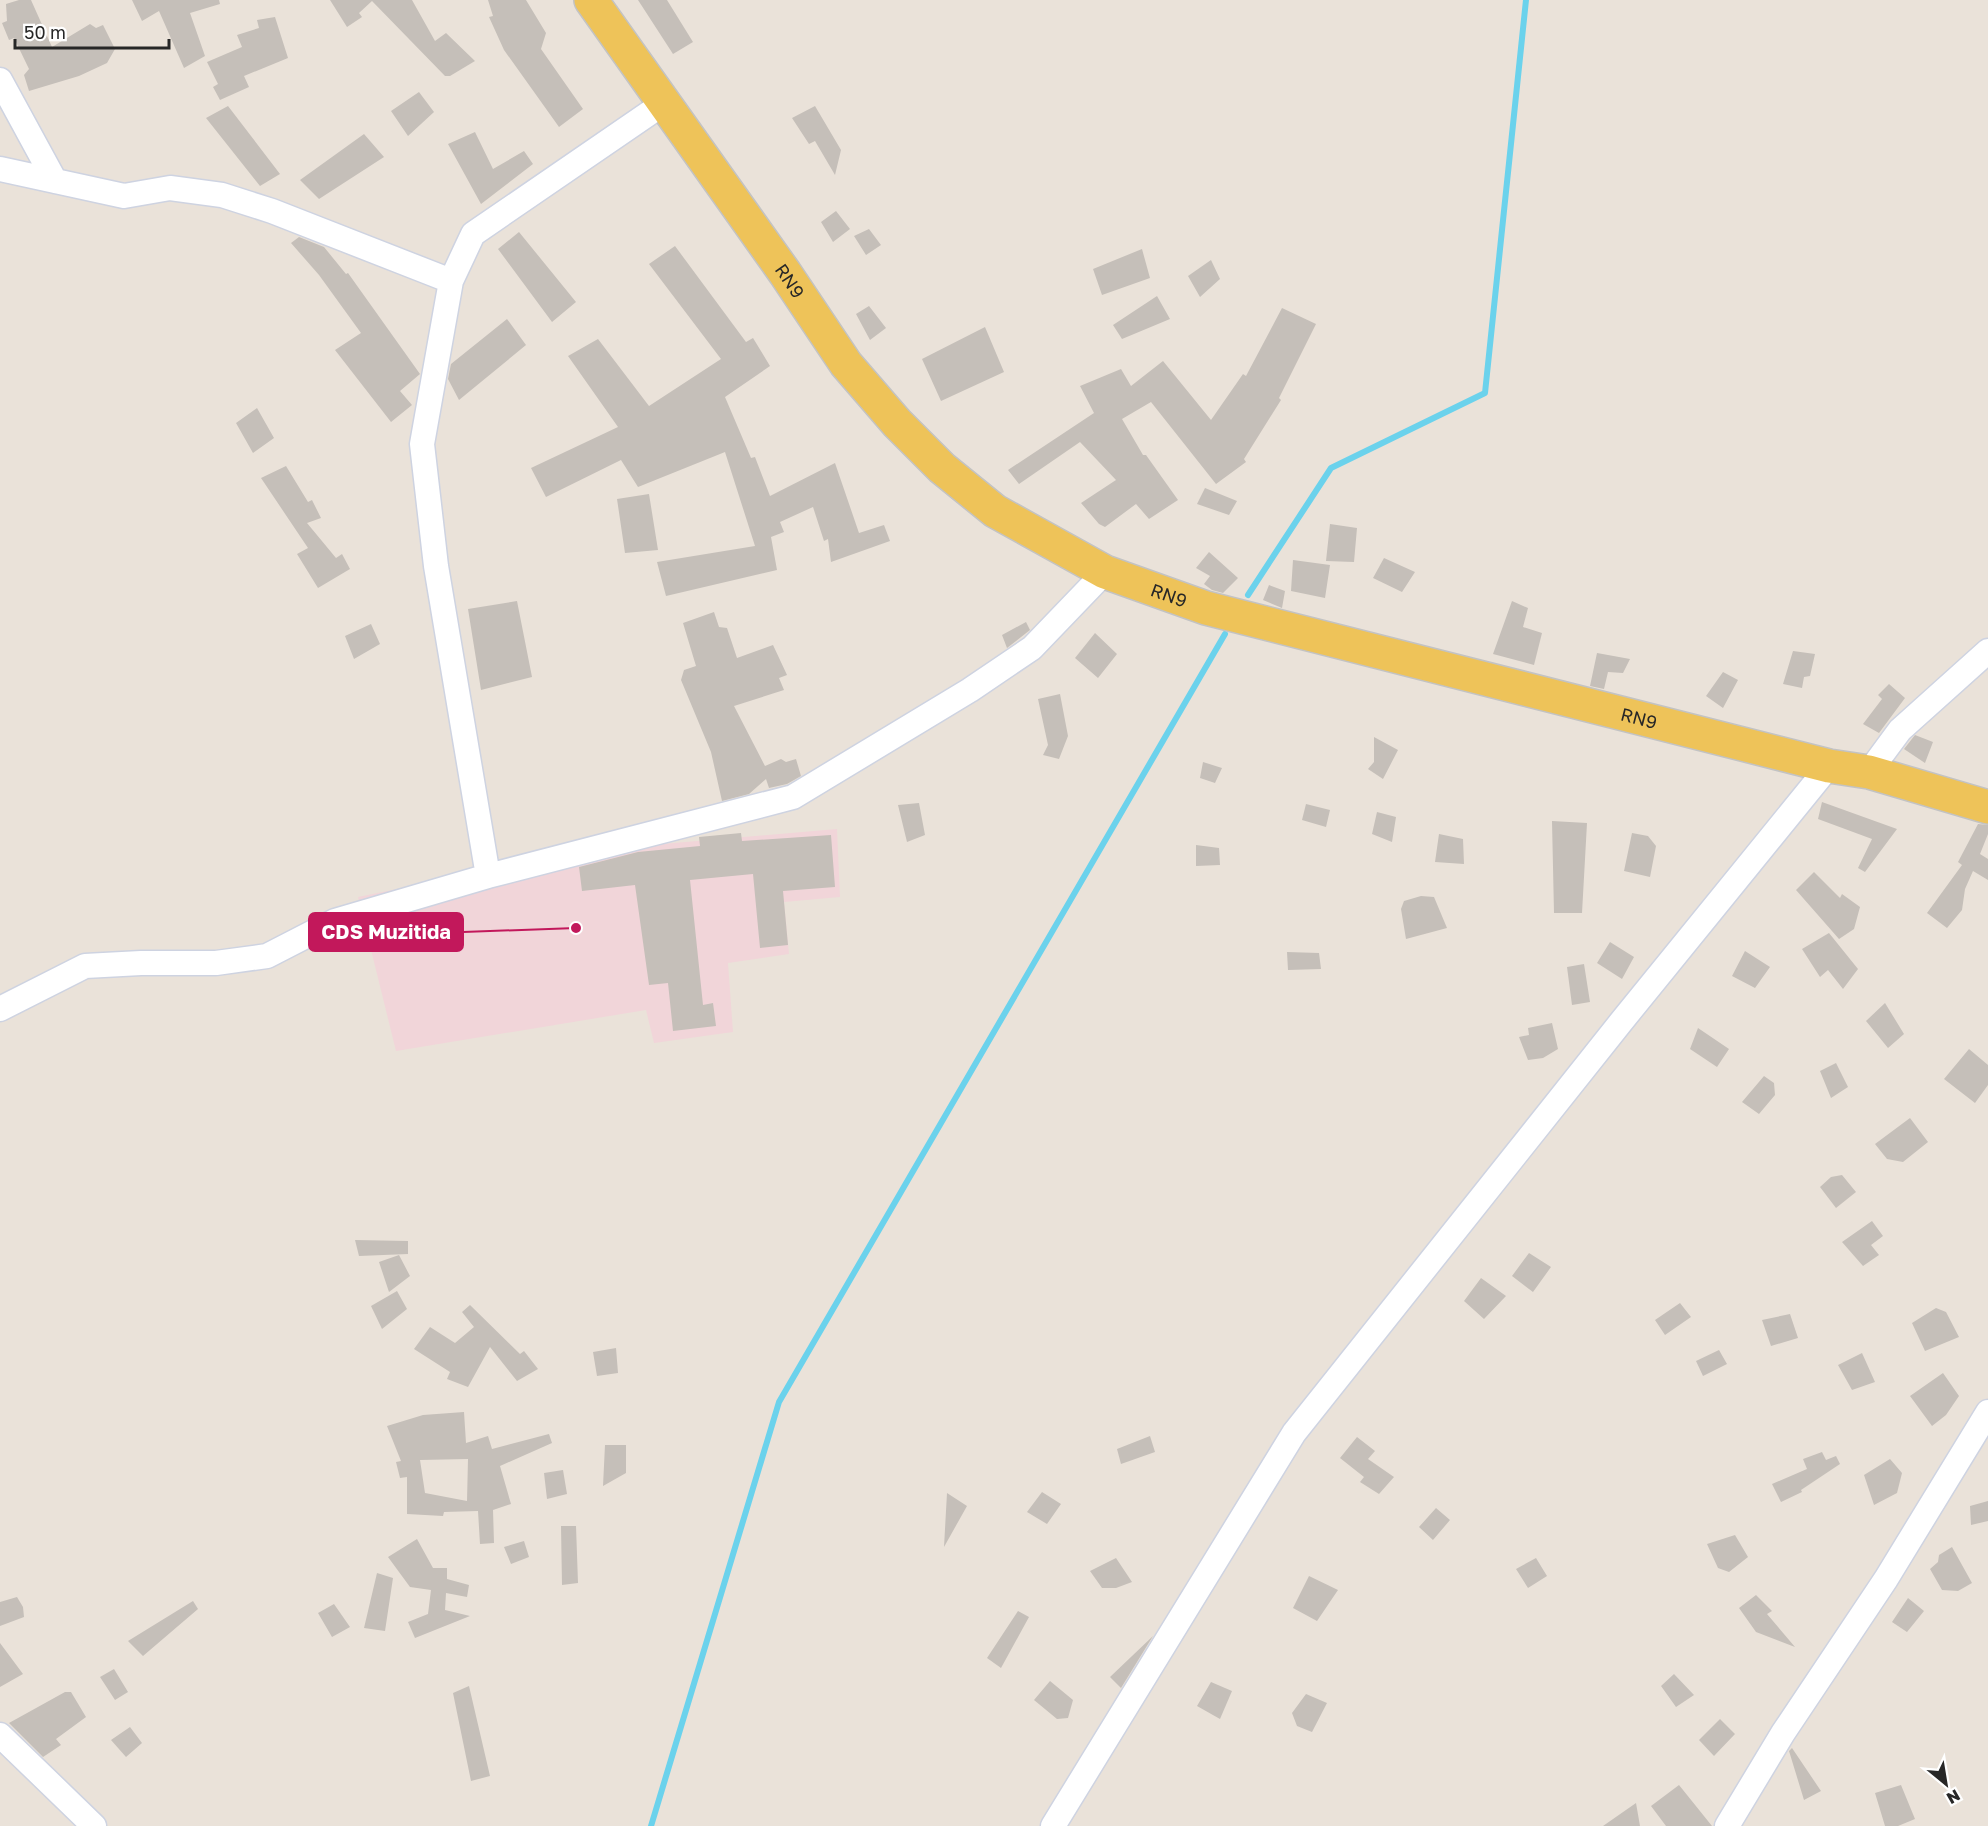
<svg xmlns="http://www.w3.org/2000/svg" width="1988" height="1826" viewBox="0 0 1988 1826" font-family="'Golos Text',sans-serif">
<rect width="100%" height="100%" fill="#eae2d9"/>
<path fill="#f1d5d9" d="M837,829L840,897L784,902L789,954L728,963L733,1032L654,1043L646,1010L396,1051L358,897L581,851Z"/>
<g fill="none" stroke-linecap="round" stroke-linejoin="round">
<path stroke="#6bd2ec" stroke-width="6" d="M1248,595L1331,468L1485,393L1526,0
M651,1826L779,1402L1225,634"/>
</g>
<path fill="#c5bfb9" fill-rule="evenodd" d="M19,0H31L52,47L90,24L96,28L103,25L115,49L107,63L79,76L29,91L24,75L29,69L14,38L9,40L2,23L7,21L6,4Z
M132,0H219L220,4L190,13L205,56L184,68L159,11L142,21Z
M330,0H412L435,41L446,33L475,61L450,76H445L372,1L359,13L362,17L347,27Z
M488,0H526L546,33L541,49L583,109L559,127L504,50L489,17L493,16Z
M638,0H667L693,42L673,54Z
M275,17L288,58L244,76L249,87L220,100L213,87L218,84L207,62L242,47L237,35L259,28L257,20Z
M419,92L434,112L408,136L391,111Z
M228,106L280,174L260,186L206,118Z
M815,106L841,150L835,175L815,141L809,144L792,118Z
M475,132L493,169L524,151L533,164L481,204L448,144Z
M364,134L384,157L319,199L300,180Z
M836,211L850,229L833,242L821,222Z
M869,229L881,245L866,255L854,236Z
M519,232L576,302L552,322L498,249Z
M299,237L324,247L346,274L348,273L420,374L400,391L412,405L391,422L335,350L361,333L319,275L291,243Z
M675,246L746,342L753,338L770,366L725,397L751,458L755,457L770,496L835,463L859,533L884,525L890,541L831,562L828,539L824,541L813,507L780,522L784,532L771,537L777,570L666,596L657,562L755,546L725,452L638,487L621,460L546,497L531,468L618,427L568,356L598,339L649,406L721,359L649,264Z
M1142,249L1150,278L1102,295L1093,269Z
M1211,260L1220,279L1200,297L1188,276Z
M1157,296L1170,319L1122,339L1113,325Z
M869,306L886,328L870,340L856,314Z
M1282,308L1316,324L1279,398L1281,400L1244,459L1246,462L1216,484L1151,402L1122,419L1143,455H1146L1178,500L1149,519L1136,504L1105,527L1099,524L1081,503L1116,480L1080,442L1019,484L1008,470L1094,413L1080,386L1121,369L1131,386L1163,361L1211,420L1243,374L1246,376Z
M507,319L526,345L459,400L448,379L451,364Z
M985,327L1004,372L941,401L922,359Z
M257,408L274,438L253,453L236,423Z
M286,466L308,502L312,500L321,518L307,523L336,558L342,554L350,569L318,588L297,554L308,548L261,478Z
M1205,488L1237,501L1229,515L1197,504Z
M649,494L658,550L625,553L617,499Z
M1330,524L1357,528L1354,562L1326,561Z
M1209,552L1238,578L1223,593L1212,590L1204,584L1210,576L1196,568Z
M1384,558L1415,572L1402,592L1373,578Z
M1293,560L1330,565L1325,598L1291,591Z
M1269,585L1285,591L1282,608L1263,600Z
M517,601L532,677L481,690L468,609Z
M1512,601L1528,608L1523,627L1542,633L1534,665L1493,654Z
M714,612L719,627L727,628L737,658L773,645L787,675L779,678L784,690L734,706L765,766L781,759L786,762L796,759L801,776L787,784L769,788L766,779L749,794L722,801L711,752L681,680L684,670L696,666L683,623Z
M1026,622L1030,630L1007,648L1002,635Z
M371,624L380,644L354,659L345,636Z
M1095,633L1117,654L1098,678L1075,658Z
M1793,651L1815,654L1810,676L1804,677L1802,688L1783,684Z
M1597,653L1630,659L1623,673L1608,672L1604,689L1590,686Z
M1723,672L1738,680L1723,708L1706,696Z
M1889,684L1905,698L1879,733L1863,724L1882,699L1878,695Z
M1060,694L1068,736L1059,759L1043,755L1048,745L1038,699Z
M1915,735L1933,742L1925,763L1904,749Z
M1374,737L1398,750L1383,779L1368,769L1374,762Z
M1203,762L1222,768L1215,783L1200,778Z
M1822,802L1897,829L1865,872L1858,868L1872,839L1818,819Z
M919,803L925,835L907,842L898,805Z
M1306,804L1330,810L1326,827L1302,820Z
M1377,812L1396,817L1392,842L1372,834Z
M1552,821L1587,823L1582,913H1554Z
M1978,824L1988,825V834L1980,854L1988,859V880L1973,871L1965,889L1962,910L1947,928L1927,913L1962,865L1958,862Z
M741,833L742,841L831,835L835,887L783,891L788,945L760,948L753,874L690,880L703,1005L713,1003L716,1026L673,1031L668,983L649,985L635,885L582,891L579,867L638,852L700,846L699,837Z
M1632,833L1648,836L1656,846L1650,877L1624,871Z
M1439,834L1463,839L1464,864L1435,862Z
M1196,845L1219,848L1220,865L1196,866Z
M1814,872L1840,898L1842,894L1860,907L1854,929L1839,939L1796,890Z
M1421,896L1434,897L1447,928L1406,939L1401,909L1404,901Z
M1829,933L1858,969L1843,989L1828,970L1820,977L1802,949Z
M1610,942L1634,957L1622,979L1597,963Z
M1745,951L1770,967L1755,988L1732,976Z
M1287,952L1319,953L1321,969L1288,970Z
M1584,964L1590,1002L1572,1005L1567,967Z
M1885,1003L1904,1034L1888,1048L1866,1021Z
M1552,1023L1558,1049L1543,1058L1528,1060L1519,1037L1529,1035L1528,1028Z
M1698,1028L1729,1049L1717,1067L1690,1049Z
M1969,1049L1988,1065V1085L1975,1103L1944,1079Z
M1836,1063L1848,1087L1831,1098L1820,1071Z
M1764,1076L1774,1083L1775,1095L1759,1114L1742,1102Z
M1910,1118L1928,1142L1903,1162L1887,1159L1875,1144Z
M1842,1175L1856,1192L1836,1208L1820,1187L1831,1177Z
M1872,1221L1883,1236L1871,1245L1879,1255L1863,1266L1842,1242Z
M355,1240L408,1241V1254L359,1256Z
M1529,1253L1551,1267L1533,1292L1512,1276Z
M399,1255L410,1276L389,1292L379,1262Z
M1481,1278L1506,1296L1484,1319L1464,1301Z
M397,1291L407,1309L382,1329L371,1306Z
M1680,1303L1691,1317L1665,1335L1655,1320Z
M470,1305L520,1354L524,1351L538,1369L517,1381L490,1347L468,1387L447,1379L450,1372L414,1349L430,1327L455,1343L474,1327L462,1312Z
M1936,1308L1946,1312L1959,1337L1925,1351L1912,1323Z
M1790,1314L1798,1338L1771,1346L1762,1320Z
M616,1348L618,1373L597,1376L593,1352Z
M1719,1350L1727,1364L1703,1376L1696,1361Z
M1862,1353L1875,1382L1852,1390L1838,1365Z
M1943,1373L1959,1396L1946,1415L1932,1426L1910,1396Z
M464,1412L466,1443L488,1436L492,1449L549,1434L552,1443L500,1466L511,1504L493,1510L494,1543L480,1544L478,1511L444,1512L443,1516L407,1514V1477L400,1478L396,1462L401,1461L387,1426L423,1415ZM468,1459L467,1501L425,1493L420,1460Z
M1150,1436L1155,1452L1121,1464L1117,1449Z
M1357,1437L1375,1451L1368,1459L1394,1477L1379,1494L1360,1482L1364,1477L1340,1458Z
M605,1445H626V1473L603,1486Z
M1822,1452L1826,1460L1836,1456L1840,1464L1801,1490L1802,1492L1781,1502L1772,1484L1807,1469L1803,1459Z
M1890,1459L1902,1473L1897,1493L1874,1505L1864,1475Z
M563,1470L567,1494L547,1499L544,1473Z
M1042,1492L1061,1504L1047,1524L1027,1512Z
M947,1493L967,1506L944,1547Z
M1988,1501V1521L1971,1525L1970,1506Z
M1436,1508L1450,1520L1433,1540L1419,1527Z
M561,1526H576L578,1583L562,1585Z
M1735,1535L1748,1557L1729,1572L1718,1568L1707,1544Z
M417,1539L433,1568H447V1579L469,1585L467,1597L446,1593L445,1610L470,1616L415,1638L408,1622L428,1614L431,1590L410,1587L388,1557Z
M524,1541L529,1557L511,1564L504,1547Z
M1952,1547L1972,1583L1958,1591L1942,1590L1930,1569L1938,1562L1939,1555Z
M1116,1558L1132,1582L1116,1588H1102L1090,1571Z
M1536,1558L1547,1576L1528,1588L1516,1569Z
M377,1573L393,1578L385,1631L364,1628Z
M1309,1576L1338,1590L1317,1621L1293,1608Z
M1756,1595L1772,1611L1767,1614L1795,1647L1756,1632L1739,1608Z
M17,1597L23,1607L24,1617L0,1626V1602Z
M1908,1598L1924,1611L1907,1632L1892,1622Z
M193,1601L198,1609L143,1656L128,1641Z
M334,1604L350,1627L332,1637L318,1613Z
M1018,1611L1029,1617L1001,1668L987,1658Z
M1153,1636L1121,1688L1110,1677Z
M0,1643L23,1674L0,1687Z
M114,1669L128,1692L115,1700L100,1677Z
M1674,1674L1694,1695L1676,1707L1661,1686Z
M1050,1681L1073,1700L1068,1718L1057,1719L1034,1700Z
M1211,1682L1232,1691L1220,1719L1197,1706Z
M469,1686L490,1776L471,1781L453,1693Z
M65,1692H71L86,1717L56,1739L61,1745L43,1757L9,1723Z
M1306,1694L1327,1703L1312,1732L1297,1726L1292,1713Z
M1720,1719L1735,1734L1714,1756L1699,1740Z
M130,1727L142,1743L126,1757L111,1740Z
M1792,1748L1821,1791L1804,1800L1789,1751Z
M1679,1785L1712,1826H1666L1651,1806Z
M1901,1785L1915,1819L1898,1826H1885L1875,1793Z
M1636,1803L1640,1826H1603Z"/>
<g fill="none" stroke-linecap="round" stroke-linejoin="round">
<defs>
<path id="minor" d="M0,80L55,181
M0,169L124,196L170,188L222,195L272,211L451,281
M1869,772L1900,730L1988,651
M488,876L436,566L422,444L451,281L473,234L664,103
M0,1009L85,966L141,963H216L267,956L335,921L488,876L793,797L970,690L1032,648L1105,572
M0,1735L94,1826
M1053,1826L1294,1433L1621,1022L1829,766
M1727,1826L1783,1733L1886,1579L1988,1412"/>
<g id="primary">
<path id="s1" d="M591,0L785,273L846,364L897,423L942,468L995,511L1105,572L1206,608L1829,766L1869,772L1988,807"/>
</g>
</defs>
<use href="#minor" stroke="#ced3e1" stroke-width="27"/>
<use href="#primary" stroke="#c3c3c3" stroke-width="36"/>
<use href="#minor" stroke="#fff" stroke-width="24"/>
<use href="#primary" stroke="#eec359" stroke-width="33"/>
</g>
<g text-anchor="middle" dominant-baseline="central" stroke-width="6" stroke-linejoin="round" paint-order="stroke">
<g font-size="18" fill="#272727" stroke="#fff">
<text stroke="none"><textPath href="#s1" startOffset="344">RN9</textPath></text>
<text stroke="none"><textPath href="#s1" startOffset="848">RN9</textPath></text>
<text stroke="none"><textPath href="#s1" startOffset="1334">RN9</textPath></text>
</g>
</g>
<path fill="none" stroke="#c2185b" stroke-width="2" d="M576 928L463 932"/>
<circle fill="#c2185b" stroke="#fff" stroke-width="2" cx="576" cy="928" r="6"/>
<rect fill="#c2185b" stroke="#c2185b" stroke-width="2" x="309" y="913" width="154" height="38" rx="6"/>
<g font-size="20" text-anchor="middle" font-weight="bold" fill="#fff">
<text x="386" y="939">CDS Muzitida</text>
</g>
<g transform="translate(1946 1784) rotate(150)" stroke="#ffffff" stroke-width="4.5" paint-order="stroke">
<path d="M0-4.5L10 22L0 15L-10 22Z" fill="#272727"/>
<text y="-9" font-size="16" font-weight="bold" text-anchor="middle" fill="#272727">N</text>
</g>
<path d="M15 39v9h154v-9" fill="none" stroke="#272727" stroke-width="3"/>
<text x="24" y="39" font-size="18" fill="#272727" stroke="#ffffff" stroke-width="4.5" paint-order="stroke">50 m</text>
</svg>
